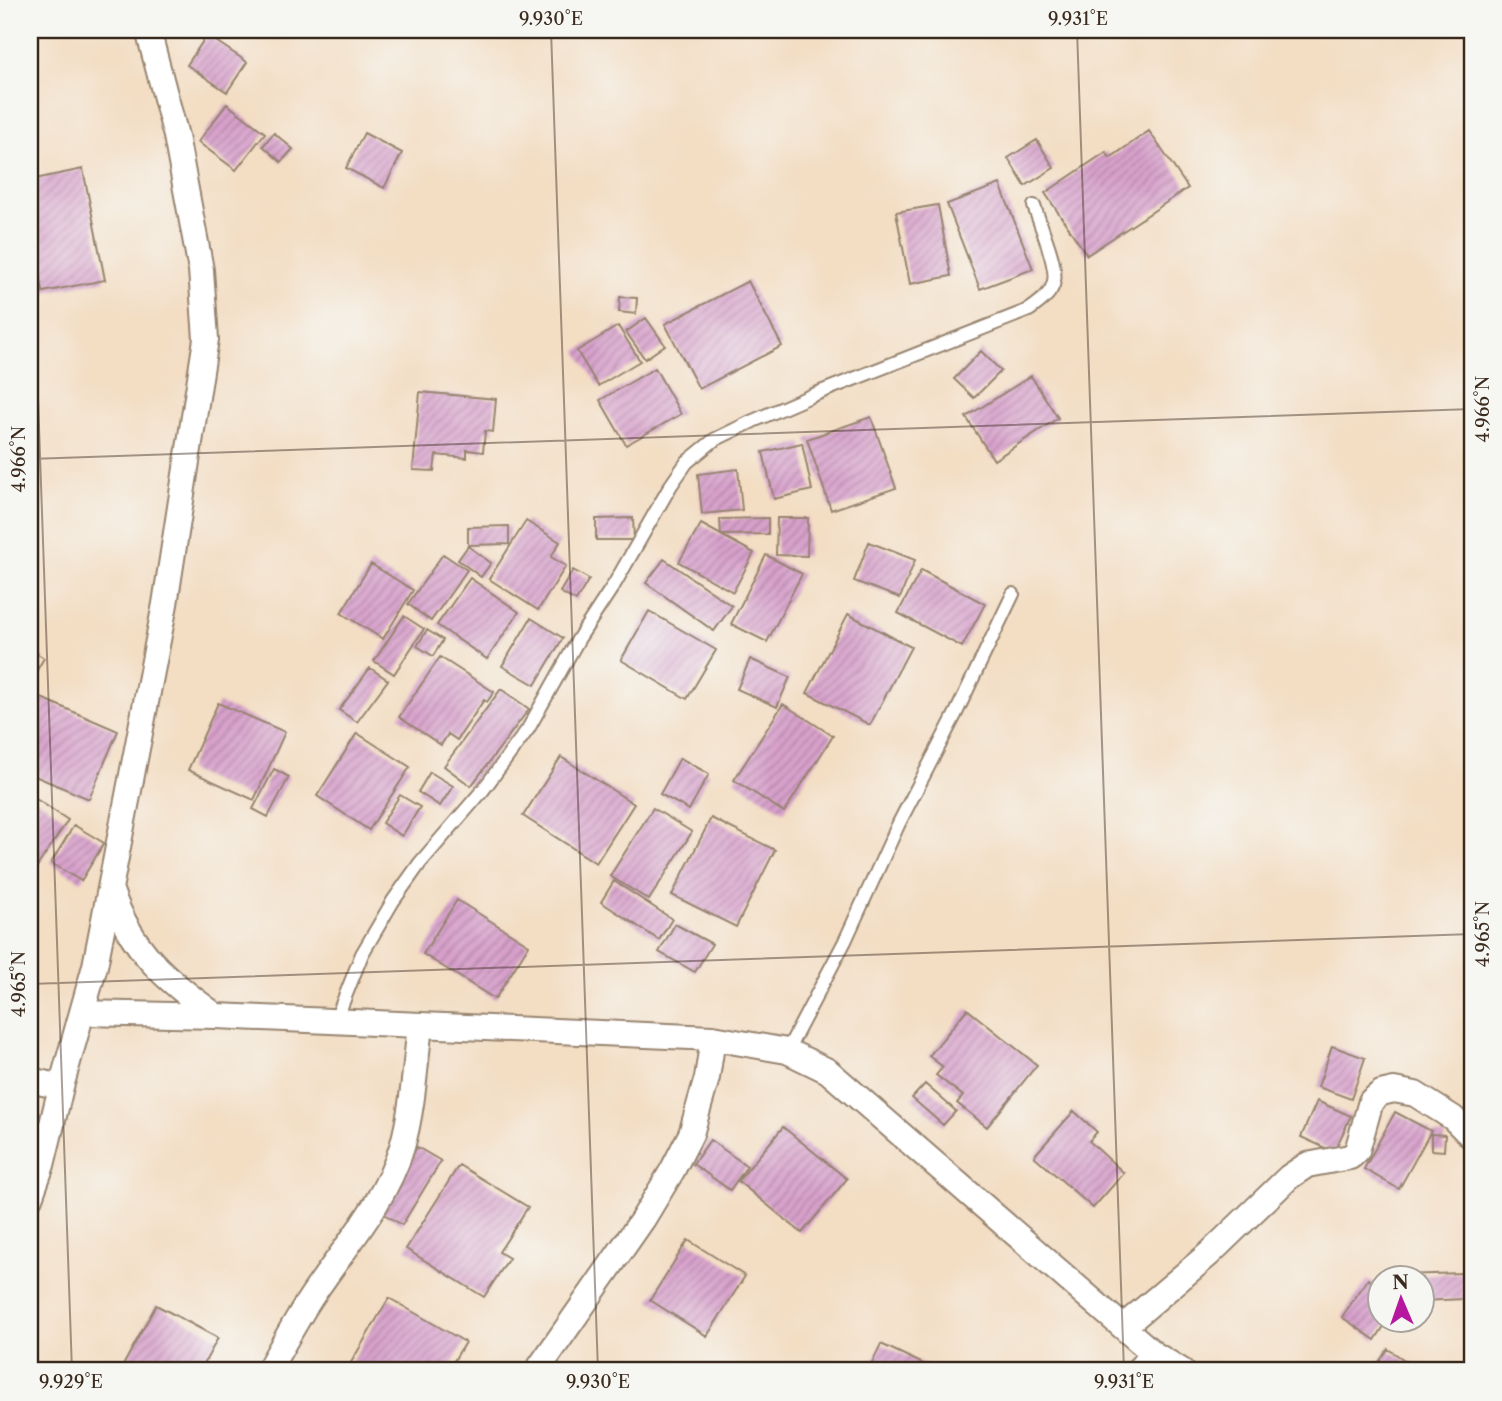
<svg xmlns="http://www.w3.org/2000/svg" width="1502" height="1401" viewBox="0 0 1502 1401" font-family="'Libre Caslon Text',serif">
<defs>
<pattern id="building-hatch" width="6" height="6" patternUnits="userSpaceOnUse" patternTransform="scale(1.75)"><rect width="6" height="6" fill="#d8a1cc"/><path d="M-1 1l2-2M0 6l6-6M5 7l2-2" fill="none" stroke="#b083a5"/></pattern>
</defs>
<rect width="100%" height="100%" fill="#f6f6f2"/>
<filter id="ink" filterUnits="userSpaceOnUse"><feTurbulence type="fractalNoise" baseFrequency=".0143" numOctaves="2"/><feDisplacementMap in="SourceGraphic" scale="14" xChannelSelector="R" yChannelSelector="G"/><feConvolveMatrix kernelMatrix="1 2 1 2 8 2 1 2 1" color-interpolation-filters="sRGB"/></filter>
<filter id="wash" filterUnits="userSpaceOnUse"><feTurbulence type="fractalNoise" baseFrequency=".00686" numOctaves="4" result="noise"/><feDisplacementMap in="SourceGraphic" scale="28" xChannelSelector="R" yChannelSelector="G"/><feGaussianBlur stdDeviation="1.57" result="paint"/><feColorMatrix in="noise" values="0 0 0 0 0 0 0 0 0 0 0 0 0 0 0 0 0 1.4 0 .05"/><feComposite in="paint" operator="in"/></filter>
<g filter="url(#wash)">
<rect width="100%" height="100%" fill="#f3ddc3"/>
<g id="blocks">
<path fill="url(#building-hatch)" d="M207,35L247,62L227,92L187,65Z
M227,104L265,133L236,170L198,142Z
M1149,131L1188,188L1087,255L1045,193L1106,152L1110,158Z
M274,133L293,149L281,162L263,146Z
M364,133L402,153L384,188L346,168Z
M1037,140L1054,168L1025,186L1008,158Z
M83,169L105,280L43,292L30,223V180Z
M1000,184L1033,269L980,289L947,204Z
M938,205L951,276L910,284L896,212Z
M748,281L782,346L699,389L665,324Z
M620,297L637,298L636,314L619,312Z
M646,318L665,345L645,359L626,332Z
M618,326L640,361L598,386L577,351Z
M981,351L1001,371L974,398L954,379Z
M655,368L681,414L626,445L600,400Z
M1031,376L1058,418L994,460L966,417Z
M420,392L496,399L493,432L485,431L483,452L467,450V458L436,455L434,471L413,470Z
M871,417L896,488L831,510L807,439Z
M802,443L812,490L774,499L763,452Z
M738,469L742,510L702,514L698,474Z
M633,518L634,540H596V519Z
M768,518V534L721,535L720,519Z
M777,518H808L807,556L776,555Z
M526,521L560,542L551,557L566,566L538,610L489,579Z
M701,524L754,553L733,592L679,562Z
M509,526V544L468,545V527Z
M869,542L915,560L900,598L854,581Z
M468,546L491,563L481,577L458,560Z
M443,554L467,570L431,621L408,604Z
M766,555L802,574L767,642L731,624Z
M664,559L732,606L714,631L646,583Z
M371,564L413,590L383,639L341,613Z
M573,570L589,579L576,601L560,592Z
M921,570L985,604L962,647L898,613Z
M470,578L519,612L487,659L437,625Z
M649,611L716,650L687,699L621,660Z
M848,614L911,647L870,725L807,693Z
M404,616L424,629L394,674L374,661Z
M531,618L563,638L535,685L502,666Z
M427,630L443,640L433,656L417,646Z
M30,649L44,658L30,682Z
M440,657L494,692L487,702L484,700L457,740L448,734L441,745L399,717Z
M750,659L790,677L777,707L737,689Z
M370,668L388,680L357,722L339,710Z
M501,689L529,709L471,786L444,766Z
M39,697L118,731L89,799L30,774V719Z
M218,703L285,732L254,800L188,770Z
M783,704L833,736L784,812L734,780Z
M357,733L410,767L369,830L317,796Z
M561,757L634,804L596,863L523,816Z
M680,758L709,774L689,810L660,794Z
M274,769L289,777L268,817L253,809Z
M430,772L453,786L440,806L418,792Z
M30,795L68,820L30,877Z
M400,795L420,807L402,836L382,823Z
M653,808L692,832L649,900L610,876Z
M711,818L775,850L736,927L672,895Z
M74,825L104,843L81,881L51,863Z
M614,881L672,919L659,940L601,902Z
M457,900L529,945L495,999L423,954Z
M675,924L712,944L695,972L659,952Z
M967,1009L1037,1065L987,1127L957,1103L963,1096L936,1075L943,1067L929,1056Z
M1332,1046L1365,1058L1351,1099L1318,1087Z
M925,1084L956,1111L943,1125L912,1098Z
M1317,1101L1351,1116L1334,1152L1301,1137Z
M1074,1111L1097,1132L1089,1141L1124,1173L1093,1208L1034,1156Z
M1395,1112L1431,1131L1399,1189L1364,1169Z
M783,1127L847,1179L802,1233L738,1181Z
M1431,1134L1445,1135L1444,1151L1431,1150Z
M710,1140L747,1166L730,1190L693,1164Z
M417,1147L441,1161L402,1225L379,1211Z
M459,1165L528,1207L499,1252L509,1258L484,1297L406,1249Z
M688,1240L745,1276L707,1336L650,1300Z
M1462,1273L1463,1299L1422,1301V1278H1403L1402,1275Z
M1368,1279L1380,1287V1320H1388L1375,1340L1342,1317Z
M389,1298L465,1342L448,1371H346Z
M156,1305L218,1338L200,1371H120Z
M881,1344L938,1371H868Z
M1388,1349L1421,1371H1373Z"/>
</g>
</g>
<g filter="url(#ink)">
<use href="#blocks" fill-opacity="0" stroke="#978470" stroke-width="2"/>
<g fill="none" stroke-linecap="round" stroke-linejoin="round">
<defs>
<path id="lane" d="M335,1022L362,954L393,901L420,863L483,790L528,729L579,638L615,583L671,485L687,462L714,440L753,421L813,395L1029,310C1039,303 1052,294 1054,281C1058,265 1039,222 1034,206
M787,1051L845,941L899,823L956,713L1013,594"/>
<path id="street" d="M111,891C131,950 166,980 216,1016
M83,1013L216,1016L713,1038L787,1051L828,1071L1154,1354
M30,1080L61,1087
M30,1198L42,1165L61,1087L95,966L165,604L206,339L201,270L176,136L148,30
M1123,1327L1209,1254L1289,1177L1307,1165L1350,1157L1357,1151L1371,1101L1381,1093L1394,1090L1415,1094L1453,1118L1472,1137
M268,1371C281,1348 294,1324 308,1302C340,1252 384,1206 402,1147C413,1109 415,1066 420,1026
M537,1371L643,1219L672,1171L691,1134L707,1078L713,1038
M1137,1371L1154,1354L1182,1371"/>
</defs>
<use href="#lane" stroke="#978470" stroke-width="16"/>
<use href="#street" stroke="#978470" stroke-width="28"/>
<use href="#lane" stroke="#fff" stroke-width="12"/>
<use href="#street" stroke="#fff" stroke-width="24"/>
</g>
</g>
<path fill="none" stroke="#3b2a1e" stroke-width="2" stroke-opacity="0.45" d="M551,30L598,1371M1077,30L1124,1371M30,169L72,1371M30,459L1472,409M30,984L1472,934"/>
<rect width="1502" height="1401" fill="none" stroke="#f6f6f2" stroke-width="77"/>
<g transform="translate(1401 1299) rotate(358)"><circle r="33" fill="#f6f6f2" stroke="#aba49d" stroke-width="2"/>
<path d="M0-5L12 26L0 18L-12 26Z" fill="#b5179e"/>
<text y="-10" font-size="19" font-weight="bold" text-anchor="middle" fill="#3b2a1e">N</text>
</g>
<rect x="38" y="38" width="1426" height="1324" fill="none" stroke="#3b2a1e" stroke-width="2.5"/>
<g font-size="18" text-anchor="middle" fill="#3b2a1e">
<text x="551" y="25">9.930°E</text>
<text x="1078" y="25">9.931°E</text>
<text transform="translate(1483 409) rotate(-90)" y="6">4.966°N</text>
<text transform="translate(19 459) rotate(-90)" y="6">4.966°N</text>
<text transform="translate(1483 934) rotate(-90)" y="6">4.965°N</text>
<text transform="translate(19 984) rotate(-90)" y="6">4.965°N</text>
<text x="71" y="1388">9.929°E</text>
<text x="598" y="1388">9.930°E</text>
<text x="1124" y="1388">9.931°E</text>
</g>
</svg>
